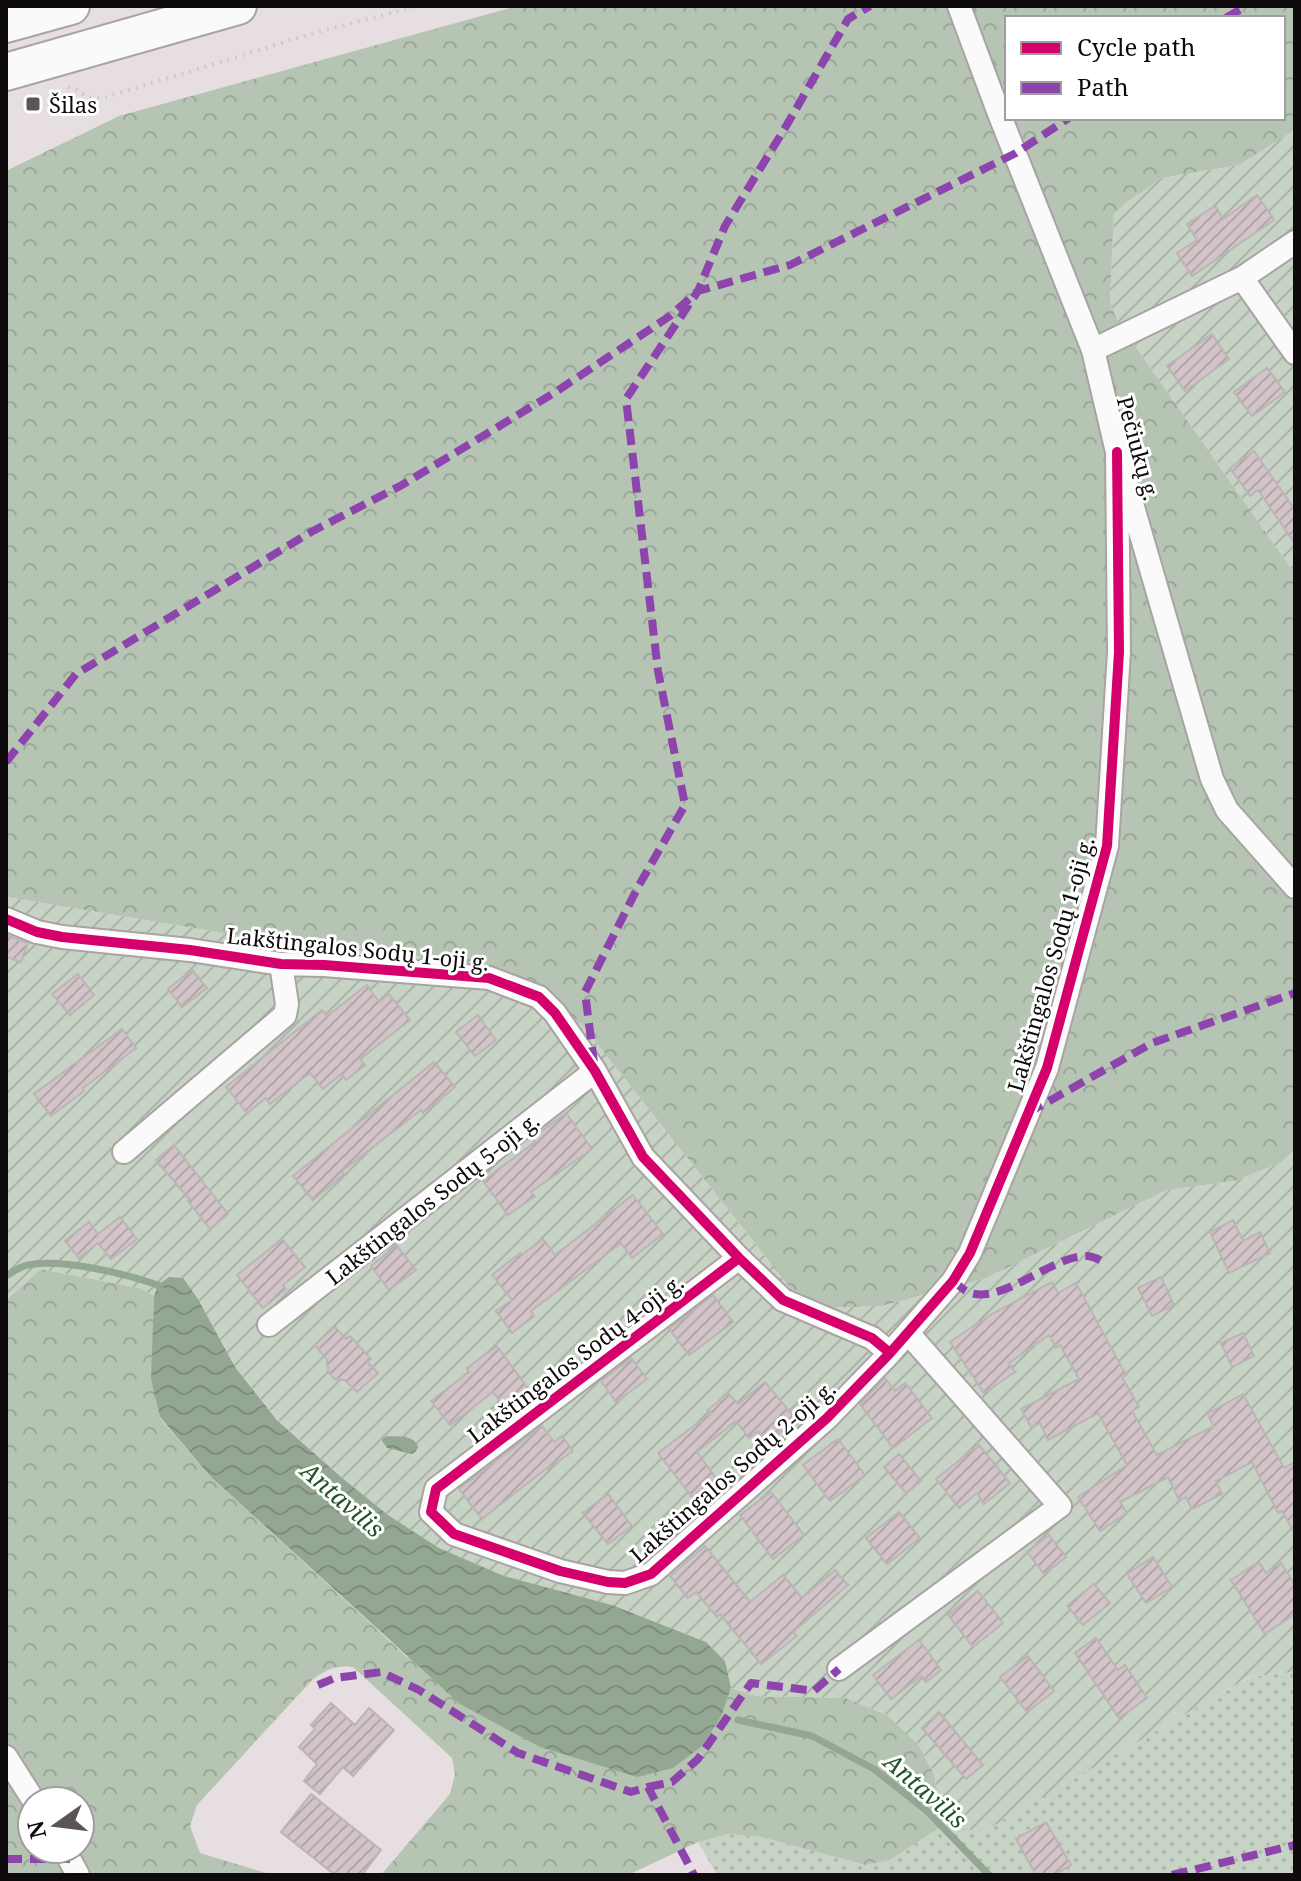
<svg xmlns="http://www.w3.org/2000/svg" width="1301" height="1881" viewBox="0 0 1301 1881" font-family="'Noto Serif',serif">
<defs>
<pattern id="grass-dots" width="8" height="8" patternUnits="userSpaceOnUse" patternTransform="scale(2)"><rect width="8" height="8" fill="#c7d3c4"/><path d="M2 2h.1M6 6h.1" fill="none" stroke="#aab4a7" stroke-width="1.8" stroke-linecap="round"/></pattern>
<pattern id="forest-crowns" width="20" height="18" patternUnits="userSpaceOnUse" patternTransform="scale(2)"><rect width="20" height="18" fill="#b6c5b3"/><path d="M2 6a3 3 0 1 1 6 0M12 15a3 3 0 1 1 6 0" fill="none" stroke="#9ba899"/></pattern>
<pattern id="garden-furrows" width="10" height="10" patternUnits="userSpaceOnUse" patternTransform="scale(2)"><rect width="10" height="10" fill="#c7d3c4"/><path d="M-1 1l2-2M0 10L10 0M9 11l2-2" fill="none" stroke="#aab4a7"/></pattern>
<pattern id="water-waves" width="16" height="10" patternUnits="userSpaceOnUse" patternTransform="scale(2)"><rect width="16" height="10" fill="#93a792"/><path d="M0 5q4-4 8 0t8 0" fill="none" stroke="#7e8e7d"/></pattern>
<pattern id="building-hatch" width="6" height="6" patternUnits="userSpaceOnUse" patternTransform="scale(2)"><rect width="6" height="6" fill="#d2c4c8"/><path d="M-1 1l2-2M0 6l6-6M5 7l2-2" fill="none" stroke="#b3a7aa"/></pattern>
</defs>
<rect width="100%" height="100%" fill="#e6dee0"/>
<path fill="url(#grass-dots)" d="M1295,1672V1875H717L698,1842L729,1834L761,1837L865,1865L890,1860L939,1828L986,1829L1250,1677Z"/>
<path fill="url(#forest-crowns)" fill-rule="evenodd" d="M517,6H1295V130L1239,165L1162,178L1114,214L1110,300L1117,320L1295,574V1150L1280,1163L1236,1181L1167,1190L984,1279L882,1306L829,1308L790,1288L583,1026L535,984L442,959L277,942L6,897V171L119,116ZM1007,18H1283V118H1007Z
M41,1269L140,1288L154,1296L153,1331L160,1418L210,1476L407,1657L722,1715L731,1688L756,1696L846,1698L887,1715L919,1745L934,1774L941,1810L939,1828L890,1860L865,1865L761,1837L729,1834L698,1842L628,1875H381L450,1794L455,1774L452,1758L353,1667C335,1665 328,1669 313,1679L197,1805L190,1826L200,1853L273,1875H6V1300ZM32,1801H80V1849H32Z"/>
<path fill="url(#garden-furrows)" d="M1295,130V574L1117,320L1110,301L1114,214L1124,204L1162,178L1239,165Z
M6,897L277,942L442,959L535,984L583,1026L790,1288L829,1308L882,1306L984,1279L1167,1190L1236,1181L1280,1163L1295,1150V1672L1249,1677L986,1830L939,1828L941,1810L934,1773L919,1745L887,1715L846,1698L756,1696L731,1688L725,1661L706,1642L612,1605L504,1576L439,1548L388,1515L341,1477L278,1420L235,1367L198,1299L158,1285L154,1296L140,1288L41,1269L6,1300Z"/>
<path fill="url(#water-waves)" d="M169,1277L183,1278L198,1299L235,1367L277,1420L341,1477L388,1515L439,1548L504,1576L612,1605L706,1642L725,1661L731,1688L722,1715L702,1746L673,1768L637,1777L540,1747L460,1704L210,1476L160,1417L151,1379L154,1296L158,1285Z
M387,1436C398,1437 414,1434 418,1447L415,1452L412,1454L387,1448L382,1441L383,1438Z"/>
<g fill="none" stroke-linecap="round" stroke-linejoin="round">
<path stroke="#93a792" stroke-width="7" d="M6,1276C13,1272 21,1266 28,1265C62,1258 126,1274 158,1285L162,1292
M738,1720L812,1736L874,1769L927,1811L989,1875"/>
</g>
<path fill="url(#building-hatch)" stroke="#bbb5b6" stroke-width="2" d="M1257,195L1274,220L1192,276L1177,253L1197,240L1187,224L1215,206L1223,219Z
M1212,334L1229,359L1185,391L1167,366Z
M1267,368L1285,392L1252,416L1234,392Z
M1254,451L1295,510V544L1258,490L1250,496L1230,468Z
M6,935L28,943L21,962L6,957Z
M192,970L207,988L182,1007L168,989Z
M78,974L94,995L70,1015L52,994Z
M367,985L379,1002L389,994L410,1020L360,1059L365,1065L346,1080L341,1074L323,1089L310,1073L270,1104L266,1098L247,1113L226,1087L322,1010L327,1016Z
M478,1015L496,1040L475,1056L456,1032Z
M122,1029L136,1048L83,1088L84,1091L51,1116L34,1094Z
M434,1062L455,1087L423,1113L421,1110L342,1171L344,1174L313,1200L293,1176Z
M566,1113L592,1149L531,1192L535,1196L508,1215L483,1181L535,1142L532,1138Z
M174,1145L228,1214L210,1229L188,1201L190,1200L156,1160Z
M633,1195L663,1234L632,1258L621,1243L531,1311L534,1316L512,1333L496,1311L512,1300L492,1275L520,1253L522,1255L543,1239L555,1255Z
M120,1217L137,1239L111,1259L98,1243L79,1258L65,1241L89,1222L98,1234Z
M1233,1220L1243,1241L1260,1232L1270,1253L1229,1273L1210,1232Z
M282,1239L305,1267L283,1285L286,1289L263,1308L237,1275Z
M397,1246L416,1270L389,1290L371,1266Z
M1161,1277L1174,1305L1152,1316L1138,1288Z
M1052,1282L1058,1293L1076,1283L1126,1375L1122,1377L1139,1407L1132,1411L1157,1455L1214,1426L1207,1414L1243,1394L1284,1468L1295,1462V1534L1282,1511L1278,1513L1252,1462L1216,1481L1222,1494L1192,1509L1186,1497L1179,1500L1168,1477L1120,1502L1127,1513L1100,1531L1078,1497L1127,1465L1098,1413L1048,1440L1040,1423L1031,1427L1021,1409L1079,1379L1060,1345L1056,1348L1049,1335L1009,1363L1015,1372L984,1393L950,1342L990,1315Z
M713,1295L733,1322L689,1355L669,1329Z
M335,1327L346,1339L350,1336L371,1359L367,1362L378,1373L357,1392L345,1380L334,1379L328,1371L327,1360L315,1345Z
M1243,1333L1254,1356L1232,1367L1221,1343Z
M497,1346L527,1387L503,1405L493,1392L450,1425L431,1401L469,1372L467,1368Z
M631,1358L647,1379L616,1402L601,1381Z
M885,1378L895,1391L905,1383L932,1418L893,1448L860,1404Z
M765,1382L796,1419L767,1443L758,1431L749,1438L736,1421L697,1452L716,1478L692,1497L658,1453L711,1413L708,1410L728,1393L738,1404Z
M542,1426L554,1442L562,1436L573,1451L548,1469L547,1468L482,1519L459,1489Z
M838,1439L865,1475L830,1501L803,1465Z
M979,1445L1010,1483L984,1504L977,1493L959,1508L936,1479Z
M899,1454L921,1481L906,1493L884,1467Z
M771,1492L804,1535L773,1559L740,1515Z
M608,1494L632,1526L608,1544L583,1513Z
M899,1512L920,1538L887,1564L866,1538Z
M1049,1535L1066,1557L1044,1574L1027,1552Z
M705,1546L750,1602L783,1575L802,1598L835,1570L848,1585L793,1632L797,1636L761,1664L720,1614L717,1617L696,1592L688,1598L670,1576Z
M1153,1557L1172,1587L1146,1603L1127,1574Z
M1259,1562L1266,1573L1281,1563L1295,1585V1614L1265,1634L1231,1580Z
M1094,1584L1110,1603L1083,1625L1067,1606Z
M978,1591L1003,1623L973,1647L948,1615Z
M1096,1638L1118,1670L1125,1665L1147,1698L1119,1718L1075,1653Z
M919,1640L941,1670L926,1682L921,1676L891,1699L873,1675Z
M1028,1656L1054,1691L1027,1712L1000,1677Z
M331,1703L355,1725L369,1708L394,1730L353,1776L343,1767L320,1794L304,1781L317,1764L299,1747L315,1729L311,1725Z
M939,1712L983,1765L966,1779L922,1728Z
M311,1794L381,1850L362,1875H335L281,1832Z
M1046,1822L1071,1865L1054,1875H1036L1016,1839Z"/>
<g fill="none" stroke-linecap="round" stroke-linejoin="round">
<defs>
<path id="street" d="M959,6L998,111L1093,350L1117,452L1212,779L1227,810L1295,887
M1242,278L1295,353
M1093,350L1242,278L1295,242
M6,919L37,932L62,937L190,950L281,964L324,965L489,978L539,997L555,1013L595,1071L643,1157L739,1258L783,1300L872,1338L890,1353
M124,1152L285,1015L287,1004L281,964
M739,1258L436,1489L431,1512L454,1534L560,1571L608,1582L625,1583L651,1574L827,1418L890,1353L953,1281L970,1253L1047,1068L1107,846L1119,652L1117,452
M269,1325L595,1071
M839,1669L1060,1506L908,1333
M6,1757L34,1801
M64,1849L78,1875"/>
<path id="primary" d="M6,24L71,6
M6,72L238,6"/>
</defs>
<use href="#street" stroke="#a9a3a4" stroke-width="26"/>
<use href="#primary" stroke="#a9a3a4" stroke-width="40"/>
<path stroke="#cecbcc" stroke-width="4" stroke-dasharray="2 6" stroke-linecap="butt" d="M68,87L76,89L87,97L103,98L318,32L417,6"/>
<use href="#street" stroke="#fbfafa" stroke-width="22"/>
<use href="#primary" stroke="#fbfafa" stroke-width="36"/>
<path stroke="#8e44ad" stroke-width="8" stroke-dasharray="16 8" stroke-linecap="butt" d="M1226,18L1246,6
M6,762L76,674L311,532L402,485L554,393L670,316L698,291L790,265L1016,153L1069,118
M594,1063L585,992L638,887L685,805L658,671L626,399L698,291L725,226L785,128L848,19L870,6
M1028,1113L1152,1043L1295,993
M953,1281C958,1284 963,1290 968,1292C1001,1306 1051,1256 1086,1256C1093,1256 1098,1259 1104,1262
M318,1685L335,1678L381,1672L419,1690L518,1753L631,1792L648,1787L694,1875
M648,1787L672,1782L698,1759L751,1683L814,1691L839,1669
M6,1859H70
M1172,1875L1295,1845"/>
<defs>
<path id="cycleway" d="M6,919L37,932L62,937L190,950L281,964L324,965L489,978L539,997L555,1013L595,1071L643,1157L739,1258L783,1300L872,1338L890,1353
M739,1258L436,1489L431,1512L454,1534L560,1571L608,1582L625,1583L651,1574L827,1418L890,1353L953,1281L970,1253L1047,1068L1107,846L1119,652L1117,452"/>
</defs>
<use href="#cycleway" stroke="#fff" stroke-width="15"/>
<use href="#cycleway" stroke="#d6006c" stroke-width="10"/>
</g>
<rect fill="#5a5456" stroke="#fff" stroke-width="3" x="25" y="96" width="16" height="16" rx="4"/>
<g text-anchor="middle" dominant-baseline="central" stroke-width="6" stroke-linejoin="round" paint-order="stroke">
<g font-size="22" fill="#0f0a0b" stroke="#fff" text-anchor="start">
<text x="49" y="104">Šilas</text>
</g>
<g font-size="22" fill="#0f0a0b" stroke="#fff">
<text transform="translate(1139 448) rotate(75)">Pečiukų g.</text>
<text transform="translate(358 948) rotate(6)">Lakštingalos Sodų 1-oji g.</text>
<text transform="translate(1050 964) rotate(-74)">Lakštingalos Sodų 1-oji g.</text>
<text transform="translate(432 1198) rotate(-38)">Lakštingalos Sodų 5-oji g.</text>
<text transform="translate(575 1358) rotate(-37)">Lakštingalos Sodų 4-oji g.</text>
<text transform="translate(732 1471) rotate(-41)">Lakštingalos Sodų 2-oji g.</text>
</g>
<g font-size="24" font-style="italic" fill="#225326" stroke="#fff">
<text transform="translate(343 1499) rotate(41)">Antavilis</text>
<text transform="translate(926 1790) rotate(41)">Antavilis</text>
</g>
</g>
<rect width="1301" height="1881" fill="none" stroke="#0f0a0b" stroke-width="16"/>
<rect x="1005" y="16" width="280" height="104" fill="#ffffff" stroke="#9f9d9d" stroke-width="2"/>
<rect x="1021" y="42" width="40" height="12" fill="#d6006c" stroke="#9f9d9d" stroke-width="2"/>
<text x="1077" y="56" font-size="24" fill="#0f0a0b">Cycle path</text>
<rect x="1021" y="82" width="40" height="12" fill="#8e44ad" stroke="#9f9d9d" stroke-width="2"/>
<text x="1077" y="96" font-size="24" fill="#0f0a0b">Path</text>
<g transform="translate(56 1825) rotate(256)"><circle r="38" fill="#ffffff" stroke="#9f9d9d" stroke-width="2"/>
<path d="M0-6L14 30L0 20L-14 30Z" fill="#5a5456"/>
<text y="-12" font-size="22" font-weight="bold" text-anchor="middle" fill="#0f0a0b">N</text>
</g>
</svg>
